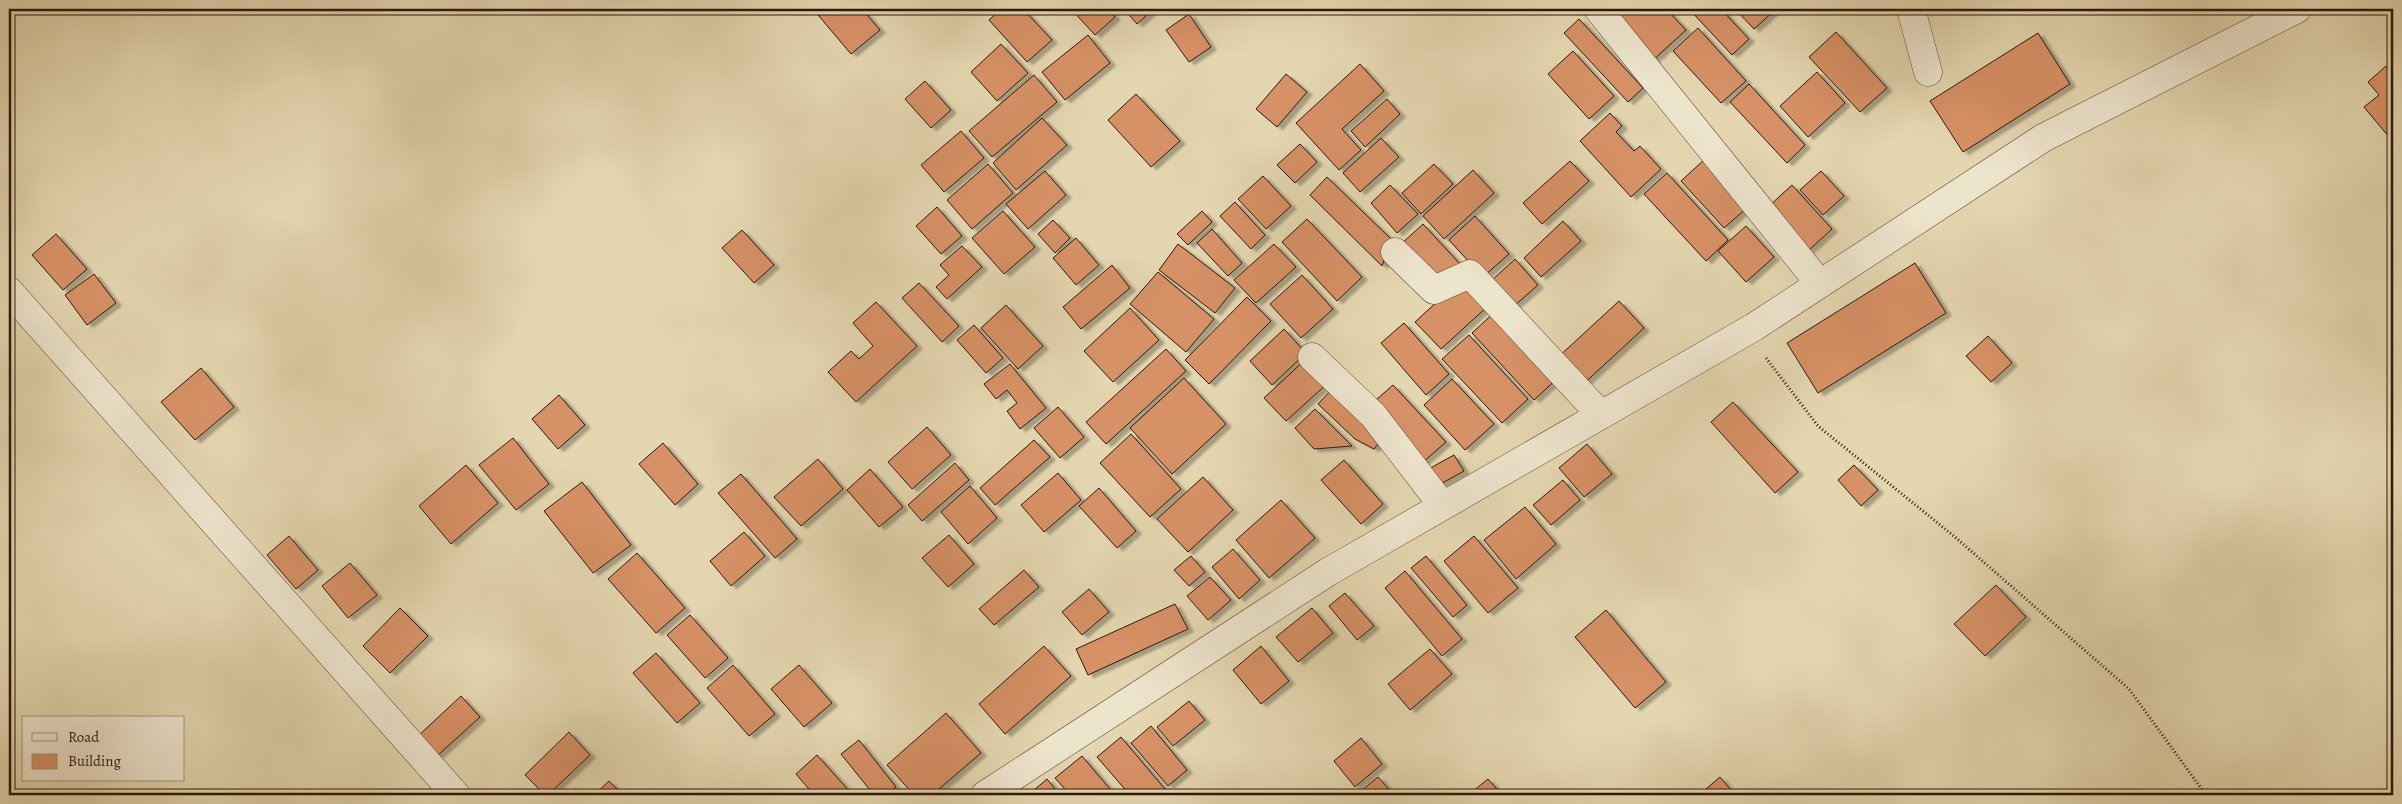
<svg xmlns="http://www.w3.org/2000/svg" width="2402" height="804" viewBox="0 0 2402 804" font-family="Alegreya,serif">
<defs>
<filter id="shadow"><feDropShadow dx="5.5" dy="3" stdDeviation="1" flood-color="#0004"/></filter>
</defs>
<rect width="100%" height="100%" fill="#e4d6b0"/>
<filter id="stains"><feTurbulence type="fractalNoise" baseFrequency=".004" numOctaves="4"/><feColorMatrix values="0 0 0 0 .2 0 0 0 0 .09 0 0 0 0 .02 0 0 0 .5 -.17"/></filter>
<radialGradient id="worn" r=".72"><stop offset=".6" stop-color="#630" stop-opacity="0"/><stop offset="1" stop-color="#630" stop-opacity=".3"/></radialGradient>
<path fill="#d79166" stroke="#2e1809" filter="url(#shadow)" d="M813,9H862L880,30L851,54Z
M1001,9H1023L1052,40L1027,62L989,20Z
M1071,9H1108L1115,17L1095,35Z
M1124,9H1154L1137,24Z
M1602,9H1666L1686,30L1651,62Z
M1689,9H1721L1749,39L1732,55Z
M1735,9H1776L1754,29Z
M1189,14L1211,47L1189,62L1166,30Z
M1579,19L1643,88L1628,102L1564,33Z
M1698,28L1746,81L1721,103L1673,51Z
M1836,32L1887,88L1860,112L1809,57Z
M2038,33L2070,84L1963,152L1930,101Z
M1088,35L1110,63L1065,100L1042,72Z
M1001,44L1028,73L997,101L971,72Z
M1573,51L1614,96L1589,119L1548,74Z
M1360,64L1384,91L1342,129L1361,150L1339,170L1296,123Z
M2386,66L2393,75V134L2389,137L2364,107L2379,95L2368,82Z
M1817,72L1845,103L1808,137L1780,106Z
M1286,74L1307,92L1277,127L1256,109Z
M1034,75L1057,102L992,157L969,131Z
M925,81L951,110L931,128L905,99Z
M1749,84L1805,145L1787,163L1730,102Z
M1136,94L1180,141L1151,167L1108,120Z
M1387,99L1400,114L1365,147L1351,131Z
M1610,113L1622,126L1616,132L1634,151L1640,146L1661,169L1631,197L1580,141Z
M1042,118L1067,145L1016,190L993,163Z
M961,131L984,158L944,192L921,165Z
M1381,138L1399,157L1360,192L1343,173Z
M1300,144L1317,162L1295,183L1277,165Z
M1705,159L1749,206L1724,228L1681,181Z
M1570,161L1589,181L1542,224L1523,203Z
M988,164L1013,193L972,229L947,200Z
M1434,164L1453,184L1421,214L1402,193Z
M1473,170L1494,193L1444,239L1423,216Z
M1045,171L1066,195L1028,229L1006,204Z
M1821,171L1844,196L1823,215L1800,190Z
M1667,173L1728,240L1706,261L1644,194Z
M1263,176L1291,206L1266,229L1238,199Z
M1327,177L1392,240L1382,266L1310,195Z
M1390,185L1418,214L1397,233L1371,203Z
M1792,185L1832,229L1808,251L1768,207Z
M1235,202L1265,235L1251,249L1220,216Z
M937,207L962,236L941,254L916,226Z
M1003,211L1035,247L1004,274L972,238Z
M1202,211L1212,222L1188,245L1177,234Z
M1475,216L1509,254L1483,277L1449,240Z
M1307,219L1362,277L1337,301L1282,242Z
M1053,220L1070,238L1055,253L1038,234Z
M1563,221L1581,241L1541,277L1524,258Z
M1423,224L1461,265L1438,286L1400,245Z
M1746,226L1774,257L1746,282L1718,251Z
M1212,229L1242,263L1228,276L1197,243Z
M742,230L774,265L754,283L722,248Z
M56,234L87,269L63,290L32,255Z
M1076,238L1099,265L1076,285L1053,258Z
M1178,244L1235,288L1215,313L1159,270Z
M1274,244L1296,267L1256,303L1234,280Z
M962,246L982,267L947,299L936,287L949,275L940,265Z
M1515,259L1538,285L1513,307L1490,282Z
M1915,263L1946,313L1818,393L1787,343Z
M1112,265L1130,288L1081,329L1063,307Z
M1158,272L1214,319L1186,352L1130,304Z
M94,274L116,303L87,325L65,295Z
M1302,275L1333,309L1301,338L1270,304Z
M1464,277L1489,305L1441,349L1415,322Z
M919,283L959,326L942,342L902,298Z
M1247,297L1271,321L1209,384L1185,360Z
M1619,301L1644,328L1579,388L1555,360Z
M876,302L917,346L856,402L828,372L851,351L859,359L873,346L853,323Z
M1006,305L1043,346L1018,369L981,328Z
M1130,308L1159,340L1113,382L1084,351Z
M1499,308L1561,375L1534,400L1472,333Z
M1404,323L1449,374L1426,395L1381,343Z
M974,325L1003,358L986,373L957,340Z
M1284,329L1306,353L1272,385L1250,361Z
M1469,335L1528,399L1502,423L1442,359Z
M1988,336L2012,363L1991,382L1966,356Z
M1166,349L1186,371L1106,444L1086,422Z
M1307,358L1329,382L1286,421L1264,398Z
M1010,364L1046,408L1020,429L1007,411L1017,403L1007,390L996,399L984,384Z
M201,368L234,407L195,440L161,402Z
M1184,378L1226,424L1172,474L1130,428Z
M1452,379L1494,424L1465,450L1424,405Z
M1336,385L1385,435L1374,449L1355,439L1318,404Z
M1393,385L1446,442L1422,463L1369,406Z
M559,395L585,425L558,449L532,419Z
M1733,402L1798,472L1775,493L1711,422Z
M1058,407L1084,437L1060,458L1034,428Z
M1315,409L1352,446L1314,449L1295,428Z
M927,427L951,455L912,489L888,462Z
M1131,434L1181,489L1150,517L1100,463Z
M513,438L549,484L516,510L479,465Z
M1034,440L1050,457L995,505L980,488Z
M663,443L698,484L675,505L639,464Z
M1587,444L1612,474L1584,497L1559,468Z
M1454,455L1464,471L1435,487L1425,471Z
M818,459L843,489L801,526L774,497Z
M1344,460L1383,504L1361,524L1321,480Z
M955,463L969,480L922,521L908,505Z
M466,465L498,503L451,544L419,506Z
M1854,465L1878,490L1861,506L1838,480Z
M870,469L903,507L879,527L847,490Z
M1058,473L1081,500L1044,532L1021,505Z
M741,474L797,539L775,558L718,493Z
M1203,477L1233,510L1188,552L1157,519Z
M1563,480L1580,500L1551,525L1533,505Z
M582,482L631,545L593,573L544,511Z
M970,486L997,518L968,544L941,512Z
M1099,488L1136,531L1117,548L1079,506Z
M1281,500L1315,538L1269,578L1236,540Z
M1525,507L1556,544L1516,579L1484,540Z
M744,532L765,556L731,586L710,561Z
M949,535L974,564L948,587L922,558Z
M289,536L318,570L296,589L267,555Z
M1474,536L1518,588L1488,613L1444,561Z
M1233,549L1260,580L1239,599L1212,567Z
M637,553L685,608L656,633L608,579Z
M1191,556L1205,572L1189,586L1174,570Z
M1426,556L1467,605L1453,617L1411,568Z
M350,563L377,595L348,618L322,586Z
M1024,570L1039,587L994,625L979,609Z
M1405,571L1462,639L1442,656L1385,588Z
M1210,577L1231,600L1208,620L1187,596Z
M1996,585L2026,617L1985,656L1954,624Z
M1089,589L1109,612L1082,635L1062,612Z
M1345,593L1374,626L1357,640L1329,606Z
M1175,604L1188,629L1088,675L1076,649Z
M400,608L428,636L390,673L363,646Z
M1312,608L1333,633L1298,662L1276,637Z
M1606,610L1666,682L1635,708L1575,637Z
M690,615L728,658L705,678L667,635Z
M1044,646L1071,676L1005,734L979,704Z
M1261,646L1289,681L1261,704L1233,670Z
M1430,649L1452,674L1410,710L1388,684Z
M656,653L700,703L677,723L633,673Z
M733,665L775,714L749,736L707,688Z
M799,665L832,703L804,727L771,689Z
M461,696L480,717L436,757L418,736Z
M1189,701L1205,720L1173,746L1157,727Z
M946,713L981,753L932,795H914L887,765Z
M1151,726L1187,770L1168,786L1131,743Z
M569,732L590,755L548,795H545L525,775Z
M1121,737L1170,795H1130L1097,757Z
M1361,738L1382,764L1355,787L1334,761Z
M859,740L896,787L885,795H874L841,754Z
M817,755L850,792L846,795H814L796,774Z
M1082,756L1115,795H1070L1055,778Z
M1378,777L1394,795H1356Z
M1720,777L1735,795H1699Z
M1047,779L1060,795H1028Z
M1488,779L1502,795H1468Z
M609,781L623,795H594Z"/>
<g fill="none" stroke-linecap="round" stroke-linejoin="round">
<defs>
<path id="street" d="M1598,9L1820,284
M1911,9L1928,72
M1395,252L1434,290L1470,274L1601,415
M9,291L456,795
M1312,357L1373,415L1443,506
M985,795L1328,572L1754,327L2043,138L2297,9"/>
</defs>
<use href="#street" stroke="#5c4833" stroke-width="29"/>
<path stroke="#2e1809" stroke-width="3" stroke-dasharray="1 2.5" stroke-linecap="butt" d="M1766,358L1818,426L1955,537L2129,689L2206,795"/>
<use href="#street" stroke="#ede4cc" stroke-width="28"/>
</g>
<rect width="2402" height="804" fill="none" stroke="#e4d6b0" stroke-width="30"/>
<rect x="10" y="10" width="2382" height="784" fill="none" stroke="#2e1809" stroke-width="2.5"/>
<rect x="15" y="15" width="2372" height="774" fill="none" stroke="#2e1809"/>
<rect x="22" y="716" width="162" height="65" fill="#ede4cc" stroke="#a1927e"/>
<rect x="32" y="733" width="25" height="8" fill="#ede4cc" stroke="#a1927e"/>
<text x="68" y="742" font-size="15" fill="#2e1809">Road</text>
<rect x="32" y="754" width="25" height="15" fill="#d79166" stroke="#a1927e"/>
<text x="68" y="766" font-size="15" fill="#2e1809">Building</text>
<rect width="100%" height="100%" filter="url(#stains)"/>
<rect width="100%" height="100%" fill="url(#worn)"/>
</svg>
